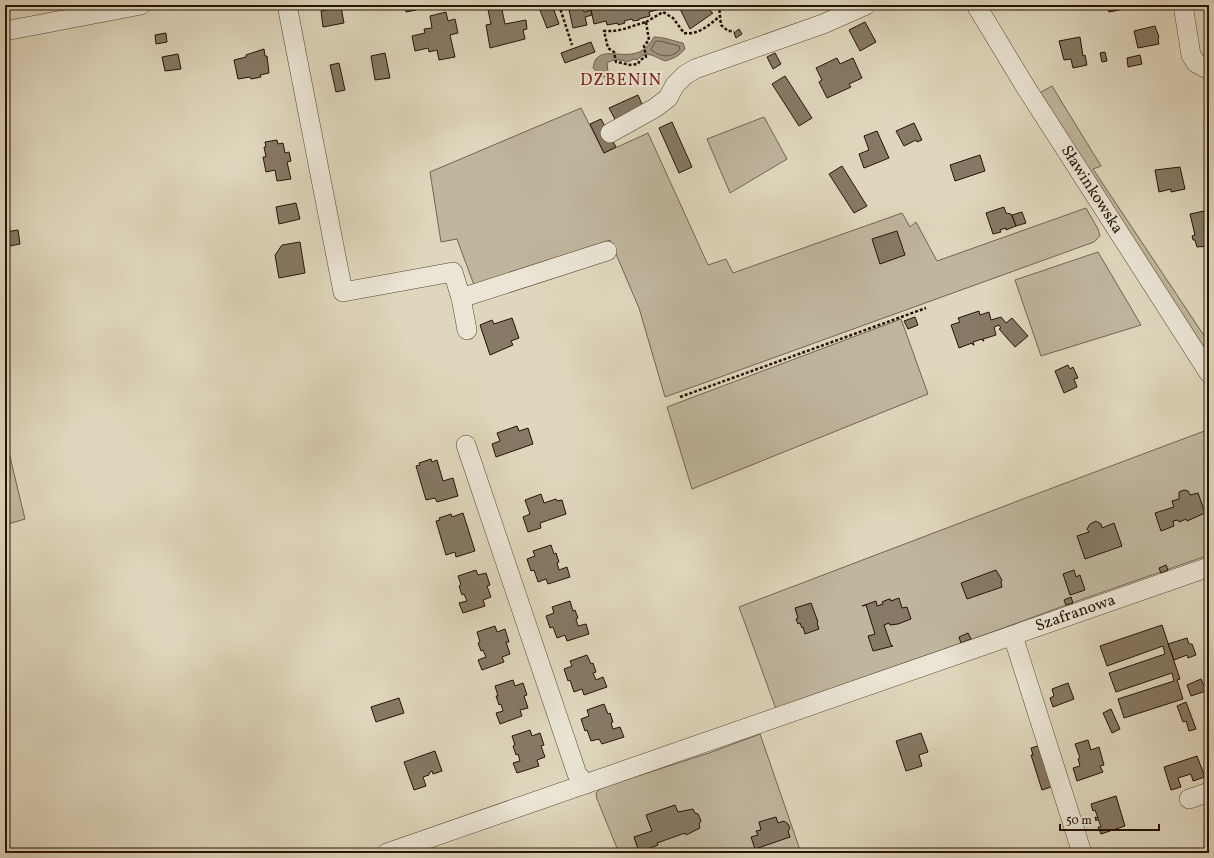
<svg xmlns="http://www.w3.org/2000/svg" width="1214" height="858" viewBox="0 0 1214 858" font-family="Vollkorn,serif">
<rect width="100%" height="100%" fill="#dfd7bd"/>
<filter id="stains"><feTurbulence type="fractalNoise" baseFrequency=".005" numOctaves="4"/><feColorMatrix values="0 0 0 0 .2 0 0 0 0 .09 0 0 0 0 .02 0 0 0 .5 -.17"/></filter>
<radialGradient id="worn" r=".72"><stop offset=".6" stop-color="#630" stop-opacity="0"/><stop offset="1" stop-color="#630" stop-opacity=".3"/></radialGradient>
<path fill="#bfb69e" stroke="#726452" d="M1052,86L1101,166L1093,169L1209,343V358L1038,94Z
M581,108L604,153L648,133L708,265L726,259L733,273L902,213L910,227L916,222L937,261L1086,208L1098,229L1100,236L1094,242L665,397L639,308L610,240L474,285L457,239L441,242L430,172Z
M764,117L787,159L730,193L707,139Z
M1098,252L1141,325L1041,356L1015,280Z
M901,319L928,394L692,489L667,407Z
M1207,430L1209,433V555L1066,605L777,712L739,607L1023,499Z
M5,436L25,519L5,525Z
M760,734L801,853H619L597,799L596,793L601,788L709,753Z"/>
<path fill="#a0947e" stroke="#6f604e" d="M654,37C664,37 673,41 683,43L685,49C679,56 673,59 665,61C654,57 647,49 637,60L634,59L627,62C621,59 613,59 607,63L608,72L607,77H602L593,68C594,65 594,61 596,59C608,44 637,69 654,37Z"/>
<g fill="none" stroke-linecap="round" stroke-linejoin="round">
<path stroke="#625442" stroke-width="1" d="M656,41H660L679,46L680,49C671,59 661,57 651,50Z"/>
</g>
<path fill="#867965" stroke="#251305" d="M405,5H415L416,10L406,12Z
M487,5H501L505,24L526,20L527,29L523,30L525,39L490,48L486,25L491,24Z
M538,5H552L559,24L547,28Z
M568,5H582L584,12L591,10L592,15L585,17L587,25L573,28Z
M590,5H660L661,9L649,12L650,16L639,19V20L633,21L632,19L624,21L625,23L618,25V23L607,25L606,21L594,24Z
M678,5H707L712,13H713L690,29Z
M1107,5H1113L1114,11L1109,12Z
M1113,5H1129V8L1114,11Z
M341,7L344,23L323,27L321,11Z
M446,12L448,21L455,19L458,33L450,35L455,57L439,60L437,50L429,52L428,48L415,51L412,36L425,33L424,29L432,28L430,16Z
M1209,15V30L1208,31L1205,16Z
M865,22L876,42L860,51L849,30Z
M1155,26L1159,37L1158,39L1159,44L1138,48L1134,31Z
M739,29L742,34L736,38L734,33Z
M166,33L167,42L156,44L155,35Z
M1080,37L1083,56L1085,55L1087,65L1073,68L1071,59L1064,60L1059,41Z
M591,42L595,52L565,63L561,53Z
M264,49L265,56H267L269,73L260,75L261,77L251,79L250,77L238,79L234,60L246,57V55Z
M1105,52L1107,61L1102,62L1100,53Z
M385,53L390,78L375,80L371,56Z
M775,53L781,64L773,69L767,57Z
M178,54L181,69L165,71L162,57Z
M1140,55L1142,64L1128,67L1127,58Z
M837,58L840,64L853,58L862,78L849,84L851,87L827,98L819,82L822,80L816,68Z
M339,63L345,90L336,92L330,65Z
M785,76L812,118L799,126L772,84Z
M638,95L645,111L617,123L609,108Z
M601,119L616,147L604,153L590,124Z
M672,122L692,167L679,173L659,128Z
M914,123L922,140L917,142L916,140L904,146L896,131Z
M877,131L889,158L864,168L859,154L869,150L864,136Z
M277,140L278,144L283,143L285,153L289,152L291,161L287,162L291,179L277,181L275,170L266,172L263,157H266L264,147H266L265,142Z
M980,155L985,171L955,181L950,165Z
M842,166L867,206L854,213L829,174Z
M1180,167L1185,189L1171,192V189L1159,192L1155,170Z
M6,203L9,215L5,216V204Z
M296,203L300,219L279,224L276,207Z
M1004,207L1006,213L1011,214L1016,226L1006,230V228L1000,230L1001,232L993,234L986,213Z
M1209,210V246L1197,247L1195,240H1193L1192,236L1195,235L1190,214Z
M1022,212L1026,223L1016,226L1012,215Z
M18,230L20,244L5,247V232Z
M897,231L905,255L880,264L872,239Z
M300,242L305,273L279,278L275,255L282,245Z
M979,311L980,315L989,312L991,320L1001,317L1006,323L1012,318L1028,336L1015,347L999,329L1001,328L999,325L994,327L996,335L983,339L984,341H983L982,339L973,342L974,345H973L972,343L959,348L951,325L960,322L958,318Z
M915,317L918,325L908,329L904,321Z
M512,318L519,338L511,341L513,345L490,355L480,325L492,320L494,324Z
M1068,365L1070,369L1073,367L1078,378L1074,379L1077,387L1064,393L1055,371Z
M517,426L519,431L528,428L533,444L496,457L492,444L500,441L497,433Z
M431,459L432,462L437,460L443,481L453,478L458,496L437,502L435,498L426,500L416,466L420,465L419,463Z
M1184,490L1188,491L1190,495L1198,493L1205,513L1187,521L1186,519L1179,522L1178,520L1173,521L1174,526L1161,531L1155,513L1174,507L1172,501L1179,499V492Z
M541,494L544,503L556,499L557,501L562,500L566,514L540,523L541,528L528,532L523,517L530,514L525,500Z
M463,513L475,551L456,557L455,552L446,555L436,521L440,520L439,518L451,514L452,517Z
M1096,521L1101,524L1102,528L1114,523L1122,546L1085,559L1077,536L1089,532L1087,529L1090,524Z
M551,545L554,554L556,553L559,562L557,563L559,570L567,567L570,577L548,584L546,579L538,582L534,570L531,571L527,559L535,556L533,551Z
M1166,565L1168,570L1161,573L1159,568Z
M476,570L478,575L486,573L490,585L487,586L491,597L483,600L485,606L463,613L459,603L467,601L464,594L462,595L459,586L461,585L458,576Z
M996,570L1002,580L1001,582L1002,587L967,599L961,583Z
M1074,570L1076,577L1080,575L1085,590L1070,595L1063,574Z
M1071,597L1073,603L1066,605L1064,600Z
M899,598L902,608L907,607L911,619L898,624L890,625L889,623L884,625L891,645L893,646L873,651L868,636L875,634L866,605L862,606L876,601L877,606L883,604L882,602L889,599H890L891,601Z
M570,601L573,611L575,610L578,618L576,619L578,626L586,624L589,634L567,641L565,635L557,638L553,627L550,628L546,616L554,613L552,607Z
M811,603L818,622L817,623L819,629L805,634L803,627L802,628L800,623L798,624L796,619L798,618L795,608Z
M1162,625L1180,679L1177,680L1183,699L1124,718L1118,699L1174,681L1172,673L1116,692L1109,673L1165,654L1163,646L1107,666L1100,646Z
M495,626L497,632L505,629L509,642H506L510,654L502,657L504,662L482,670L478,660L486,657L483,650L481,651L478,643L480,642L477,632Z
M968,633L971,639L961,643L959,637Z
M1187,638L1189,644H1192L1196,655L1188,658L1187,655L1174,660L1168,644Z
M587,655L591,664L593,663L596,672L593,673L596,680L603,677L607,687L584,695L582,689L574,692L570,680L568,681L564,669L572,666L570,661Z
M1201,679L1206,691L1191,696L1187,685Z
M513,680L515,686L523,683L527,695L524,696L528,708L520,710L522,716L500,724L496,713L503,711L501,704L499,705L496,696H498L495,686Z
M1068,683L1074,699L1053,707L1050,698L1054,696L1052,689Z
M399,698L404,713L376,722L371,707Z
M1186,702L1196,729L1189,731L1186,721L1183,722L1177,706Z
M604,704L608,714L610,713L613,722L611,723L613,729L620,727L624,737L602,744L599,739L591,741L587,730L585,731L581,719L589,716L587,710Z
M1111,709L1120,729L1112,733L1103,713Z
M530,730L532,736L540,733L544,745L541,746L545,757L537,760L539,766L517,773L513,763L520,761L518,754L516,755L513,746L515,745L512,736Z
M921,733L928,752L919,755L922,766L906,771L896,741Z
M1088,740L1091,750L1099,747L1104,765L1100,766L1103,772L1077,781L1073,768L1080,766L1078,759L1080,758L1075,744Z
M1041,745L1054,786L1042,790L1031,755H1033L1031,748Z
M435,751L442,771L433,774L432,771L429,773V775L423,777L426,786L414,790L404,762Z
M1197,756L1205,777L1193,781L1191,774L1178,778L1181,787L1171,790L1164,767Z
M1116,796L1125,826L1101,834L1098,827H1101L1098,819L1096,821L1095,817L1098,818L1095,810L1093,811L1091,804Z
M675,805L678,812L693,809L695,813L698,814L701,821L699,824L700,828L686,835L685,833L657,843L658,845L639,852L634,837L652,831L646,815Z
M776,817L778,823L784,821L788,824L790,828L788,831L790,837L755,849L751,837L758,835L756,831L761,830L759,822Z"/>
<g fill="none" stroke-linecap="round" stroke-linejoin="round">
<defs>
<g id="minor">
<path d="M287,5L343,292L453,272L461,298L467,330"/>
<path id="s1" d="M976,5L1025,86L1209,373"/>
<path d="M1183,5L1191,55L1196,63L1209,70"/>
<path d="M5,31L141,5"/>
<path d="M610,133L655,108L668,98L675,85L685,75L695,69L823,24L866,5"/>
<path d="M461,298L607,251"/>
<path d="M466,445L577,774L586,784"/>
<path d="M1013,636L1082,853"/>
<path d="M1189,799L1209,792"/>
<path id="s2" d="M387,853L1209,567"/>
</g>
</defs>
<use href="#minor" stroke="#544433" stroke-width="20"/>
<path stroke="#251305" stroke-width="2.5" stroke-dasharray="3 2" stroke-linecap="butt" d="M559,5L572,45
M719,5L720,16
M646,22L649,40L644,46L646,57L640,60L638,64L628,65L623,63L616,62L614,52L608,48L604,31C622,32 630,26 646,22Z
M646,22L663,12L673,18L684,33C699,35 709,25 720,16L721,25L728,31H734
M680,397L926,308"/>
<use href="#minor" stroke="#eae5d4" stroke-width="19"/>
</g>
<g text-anchor="middle" dominant-baseline="central" stroke-width="4" stroke-linejoin="round" paint-order="stroke">
<g font-size="16" fill="#251305" stroke="#eae5d4">
<text stroke="none"><textPath href="#s1" startOffset="218">Sławinkowska</textPath></text>
<text stroke="none"><textPath href="#s2" startOffset="729">Szafranowa</textPath></text>
</g>
<g font-size="17" letter-spacing="1" fill="#7a1f14" stroke="#eae5d4">
<text x="621" y="80">DZBENIN</text>
</g>
</g>
<rect width="1214" height="858" fill="none" stroke="#dfd7bd" stroke-width="20"/>
<rect x="6" y="6" width="1202" height="846" fill="none" stroke="#251305" stroke-width="2"/>
<rect x="10" y="10" width="1194" height="838" fill="none" stroke="#251305"/>
<path d="M1060 824v6h99v-6" fill="none" stroke="#251305" stroke-width="2"/>
<text x="1066" y="824" font-size="12" fill="#251305" stroke="#eae5d4" stroke-width="3" paint-order="stroke">50 m</text>
<rect width="100%" height="100%" filter="url(#stains)"/>
<rect width="100%" height="100%" fill="url(#worn)"/>
</svg>
